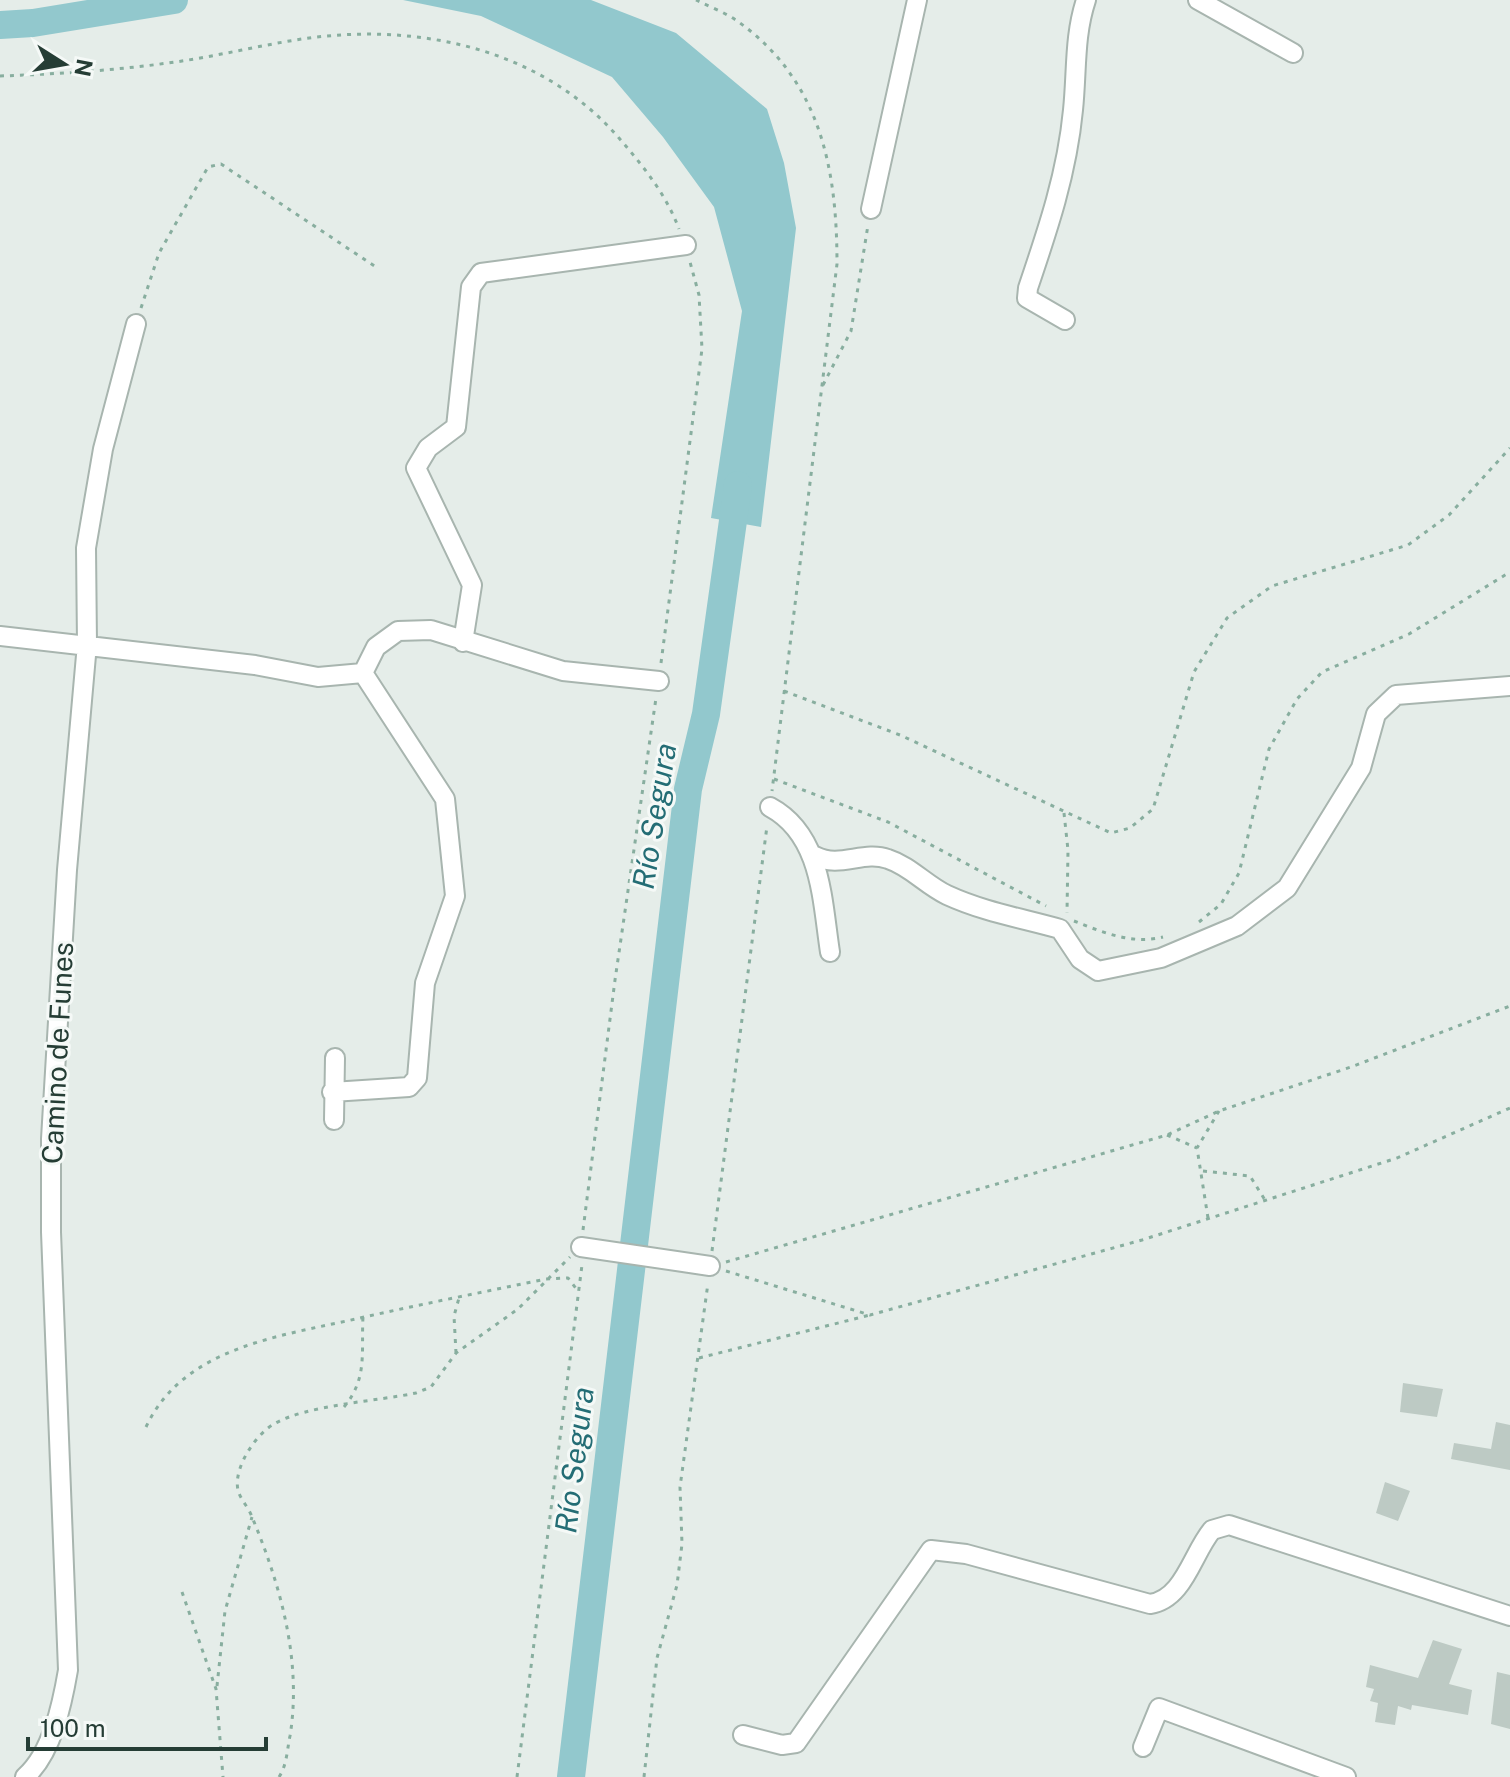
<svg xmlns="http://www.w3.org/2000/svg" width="1510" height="1777" viewBox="0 0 1510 1777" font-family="'Public Sans',sans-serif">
<rect width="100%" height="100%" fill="#e5ede9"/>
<path fill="#92c8cd" d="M403,0H591L676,33L767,109L784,163L796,228L761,527L711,518L742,311L714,207L663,137L612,77L481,16Z"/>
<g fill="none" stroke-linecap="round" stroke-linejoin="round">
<path stroke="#92c8cd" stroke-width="28" d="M0,25L33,23L174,0
M571,1777L688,789L706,714L738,485"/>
</g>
<path fill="#bdcac4" d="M1403,1383L1443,1389L1437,1417L1400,1412Z
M1496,1422L1510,1425V1470L1451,1459L1454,1443L1491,1449Z
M1385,1482L1410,1491L1398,1521L1376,1513Z
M1433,1640L1462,1649L1449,1684L1472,1690L1468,1715L1412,1705L1411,1710L1398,1706L1395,1725L1375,1722L1378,1703L1370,1701L1374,1689L1366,1687L1370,1665L1418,1678Z
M1497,1672L1510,1675V1729L1491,1724Z"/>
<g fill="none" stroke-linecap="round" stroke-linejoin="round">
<defs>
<path id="minor" d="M1198,0L1293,53
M871,209L917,0
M1065,320L1027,298L1028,288C1048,229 1067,173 1073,110C1077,72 1074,36 1086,0
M0,636L255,665L318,677L363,673L376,647L398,631L431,630L563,671L659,681
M463,642L472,585L416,468L428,448L456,427L471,287L481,273L686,245
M770,807C822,835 822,901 830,952
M815,856C840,869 863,850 888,859C910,866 926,885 947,895C984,912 1021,918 1060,929L1080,959L1098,971L1161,958L1237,926L1287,888L1361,768L1376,714L1396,695L1510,686
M332,1092L409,1087L417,1078L425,983L455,896L445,799L363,673
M334,1120L335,1058
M581,1247L710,1266
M743,1735L782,1745L796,1743L931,1550L966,1554L1150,1604C1184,1599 1192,1554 1212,1530L1229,1525L1510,1616
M1143,1747L1159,1708L1346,1777
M25,1777C52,1753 62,1705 68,1670L51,1232V1139L67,870L87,644L86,548L103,449L136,324"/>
</defs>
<use href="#minor" stroke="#a8b5af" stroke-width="22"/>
<path stroke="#88ae9f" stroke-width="3" stroke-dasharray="4 6" stroke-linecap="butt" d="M696,0C710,7 727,13 740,23C821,82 837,170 837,264L772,791
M0,76C60,74 122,70 182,61C222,55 262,45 302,39C417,22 541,48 619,138C643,166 666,194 679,229
M141,308L159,253L208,167L221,164L379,269
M823,385L851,331L868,225
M661,663L702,349L699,295L690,262
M784,691L900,735L1111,833L1130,828L1153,809L1194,672L1227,618L1272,586L1408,545L1449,515L1510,448
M774,779L888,822L1046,906
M1064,813L1068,850L1067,913
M1074,921C1102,932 1132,945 1163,937
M1199,922L1221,904L1239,873L1269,749L1297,699L1322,672L1409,634L1510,572
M1167,1135L1197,1148
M1203,1171L1250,1176L1265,1200
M1208,1218L1197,1148L1219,1111
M583,1230L615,980L656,698
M712,1251L767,826
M726,1262L1167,1135L1219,1111L1351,1067L1510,1006
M726,1271L870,1315L1142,1240L1397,1158L1510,1108
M456,1353L454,1316L459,1298
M699,1358L870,1315
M344,1407C368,1378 361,1352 363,1317
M146,1427C184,1346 282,1336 360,1318C422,1304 484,1292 546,1279L568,1278L578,1291
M182,1592L216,1689L223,1777
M217,1686L225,1611L252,1517
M279,1777C287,1765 287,1750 290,1736C302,1662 281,1586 252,1517C249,1508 240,1499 238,1490C233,1468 256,1434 274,1424C306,1405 378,1401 416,1393L431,1387L456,1353L518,1309L570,1257
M517,1777L582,1265
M644,1777L657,1658L677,1585L682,1544L680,1487L708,1283"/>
<use href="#minor" stroke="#fff" stroke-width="18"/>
</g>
<g text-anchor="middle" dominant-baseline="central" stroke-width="6" stroke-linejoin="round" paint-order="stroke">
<g font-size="28" fill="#253d35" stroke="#f5f9f7">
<text transform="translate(57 1053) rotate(-87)">Camino de Funes</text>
</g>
<g font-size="30" font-style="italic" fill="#246d75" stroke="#f5f9f7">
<text transform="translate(654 816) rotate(-81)">Río Segura</text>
<text transform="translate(574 1460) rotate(-83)">Río Segura</text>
</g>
</g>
<g transform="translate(64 64) rotate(101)" stroke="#f5f9f7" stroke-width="6" paint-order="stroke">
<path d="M0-6L14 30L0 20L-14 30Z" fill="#253d35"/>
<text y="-12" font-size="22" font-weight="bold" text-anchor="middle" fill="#253d35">N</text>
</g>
<path d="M28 1737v12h238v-12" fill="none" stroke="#253d35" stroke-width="4"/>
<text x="40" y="1737" font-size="24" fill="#253d35" stroke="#f5f9f7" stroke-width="6" paint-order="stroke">100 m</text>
</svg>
